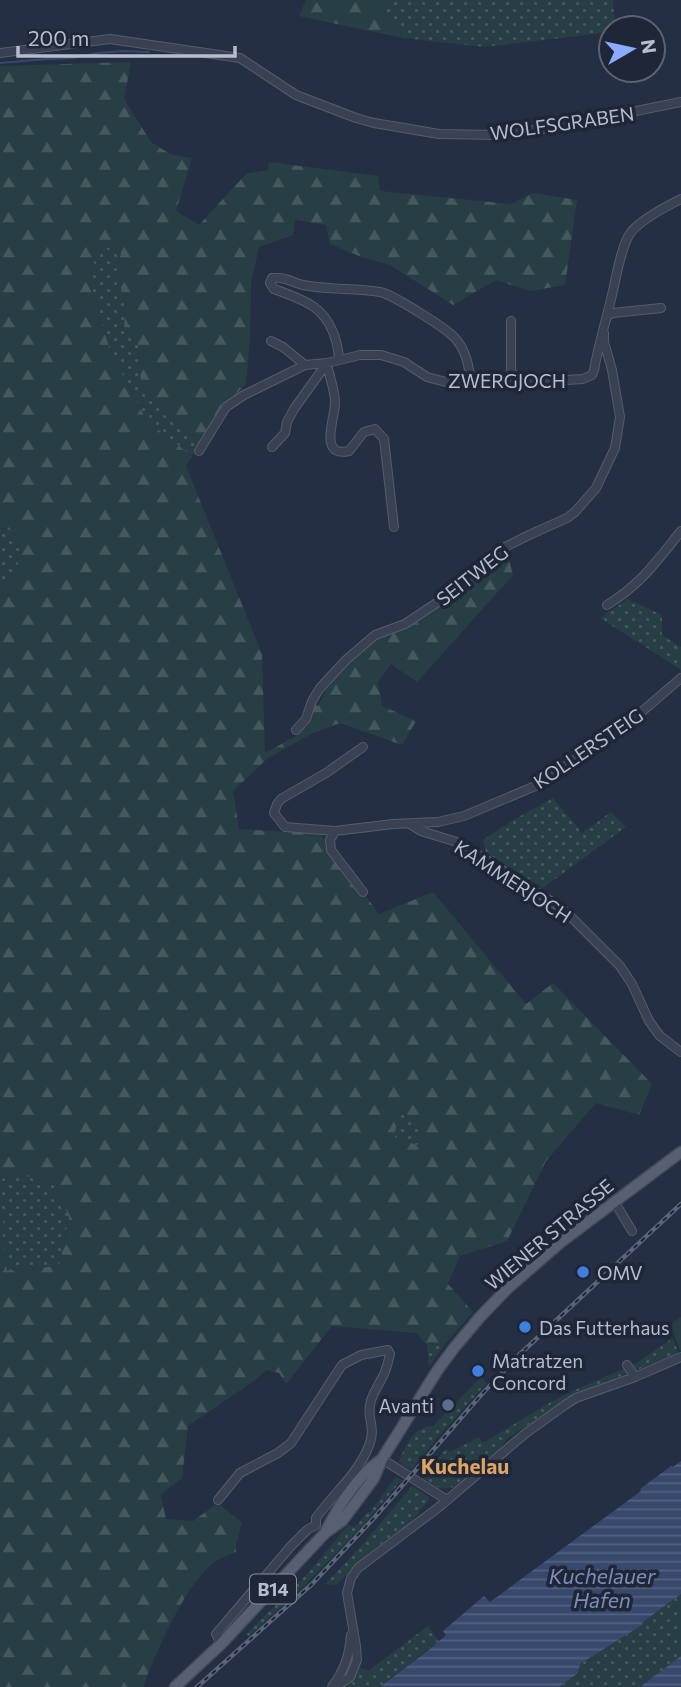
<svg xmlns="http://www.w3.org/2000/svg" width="681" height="1687" viewBox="0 0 681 1687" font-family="Commissioner,sans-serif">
<defs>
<pattern id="grass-dots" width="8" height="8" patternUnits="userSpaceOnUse" patternTransform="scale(1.75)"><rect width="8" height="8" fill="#273e44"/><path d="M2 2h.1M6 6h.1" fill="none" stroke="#44585e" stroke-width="1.8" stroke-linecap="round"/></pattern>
<pattern id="forest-firs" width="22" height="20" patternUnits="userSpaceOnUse" patternTransform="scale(1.75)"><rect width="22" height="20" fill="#273e44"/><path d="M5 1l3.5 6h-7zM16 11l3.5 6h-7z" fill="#44585e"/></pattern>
<pattern id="water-rules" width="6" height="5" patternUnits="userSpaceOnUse" patternTransform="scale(1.75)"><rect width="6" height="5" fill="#38486c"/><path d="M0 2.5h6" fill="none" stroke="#536080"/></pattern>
</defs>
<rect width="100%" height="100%" fill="#252f44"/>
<path fill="url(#grass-dots)" d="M382,0H613L615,28H611V32L484,47L403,38L385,16Z
M98,244L121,253L115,279L126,296L124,327L139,347L141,386L173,414L177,426L200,442L192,456L147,421L111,353L89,284Z
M0,528L12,531C23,550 21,558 14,578L0,582Z
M628,599L662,615V635L681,647V676L680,669L600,618Z
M553,798L582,833L611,812L626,827L543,888L486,853L483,840L513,820Z
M400,1111L422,1128L421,1146L394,1137Z
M19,1174L53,1184L69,1216L59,1266L7,1271L2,1231L4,1216L0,1213V1179Z
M673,1338L678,1352L677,1354L571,1396L507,1439L500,1449L454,1488L451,1487C439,1492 431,1483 421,1477L446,1449L450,1452L479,1437L483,1443L549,1403L577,1389L635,1364Z
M445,1344L429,1367L427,1345Z
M482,1376L486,1384L436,1439L411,1470L399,1462C405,1446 414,1426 433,1426Z
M396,1477L402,1480L358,1531L293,1597L249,1636L246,1634L307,1574L348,1525L355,1527L368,1512H370Z
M412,1486L428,1496L429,1500L408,1525L371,1551L336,1585L325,1584L362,1545Z
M681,1594V1656L640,1687H559L578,1673L580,1664L642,1625L643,1622Z
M428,1626L439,1641L380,1687H343L354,1676L359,1667L368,1671Z"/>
<path fill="url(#forest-firs)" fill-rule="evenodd" d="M306,0H382L385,16L403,38L299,16Z
M131,62L124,99L151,142L170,154L192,158L176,211L199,225L246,174L268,170L269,162L378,176L380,191L511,204L533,193L577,200L565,285L530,291L496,280L453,305L390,265L359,256L330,244L326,225L295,220L293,235L259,247L251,283L250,338L246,384L215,416L200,442L177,426L173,414L141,386L139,347L124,327L126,296L115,279L121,253L98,244L89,284L111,353L147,421L192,456L186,466L262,654L265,753L296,736L314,705L318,706L326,690L373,636L401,626L455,589L506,547L513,575L417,682L391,664L378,682L382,706L416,721L402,745L340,723L311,734L268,758L233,791L239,829L320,834L379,914L433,892L526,1004L553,983L652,1084L639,1115L596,1103L546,1161L507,1241L460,1256L448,1284L473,1312L445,1344L427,1345L416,1333L332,1326L286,1384L279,1373L267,1370L255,1380L188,1426L182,1478L161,1494L166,1519L193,1521L218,1503L242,1523L236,1544V1552C230,1555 222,1557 216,1561C186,1582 159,1647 145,1681L144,1687H0V1213L4,1216L2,1231L7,1271L59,1266L69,1217L53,1184L19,1174L0,1179V582L14,578C20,558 23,550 12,531L0,527V66ZM400,1111L422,1128L420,1146L394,1137Z"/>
<path fill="#273e44" d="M681,1317V1350L680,1351L672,1328L673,1322Z"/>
<path fill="url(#water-rules)" d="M681,1461V1594L643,1622L642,1625L580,1664L578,1673L559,1687H380L430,1649L446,1635L443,1631L484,1596L490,1602L641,1491L640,1489L671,1466L673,1467Z
M681,1656V1687H640Z"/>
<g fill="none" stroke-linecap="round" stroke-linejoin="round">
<path stroke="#38486c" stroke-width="2" d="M0,63L46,59L73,58L98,53L123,51L149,52"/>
<defs>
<path id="minor" d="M0,53L110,39L240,58L296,95L356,118L374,123L439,134L496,135L553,128L681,102
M607,316L613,313L661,308
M511,321V368L514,384
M271,341L283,347L305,365
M339,360C338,341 331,319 314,307C303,299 287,294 274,289L270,283L272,278C289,277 289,282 303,285C328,290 355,288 380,292C392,294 444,327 454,337C466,349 469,367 471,382
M327,363C329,377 335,389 335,403C335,418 318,458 349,451L364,432L375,429L384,439L394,527
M272,447L285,433L287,422L294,409L327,363
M199,451L226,407L244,395L305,365L327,363L360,355H381L404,362L427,377L446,382L498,384L583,379L592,375L594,370C599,343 606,321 612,295C616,279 621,245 631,232C642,219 665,207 681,199
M607,605C641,584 656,562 681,531
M296,730L306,719L312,701L320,688L346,660L375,635L405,624L453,592L476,570L505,547L529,535L567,518L575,512L596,488L615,448L620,417L612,370L604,342V333
M363,747L326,773L281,799L277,804L274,813L285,827L335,831L393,824L438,822L464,816L540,784L631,721L681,678
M410,824L421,831L460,843L563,909L620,966L632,984L649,1021L660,1036L681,1052
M335,831L330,840L331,850L363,892
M614,1201L632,1231
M627,1365L635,1377
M382,1459L447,1500
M218,1500L240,1473L278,1453L291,1443L342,1365L361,1355L388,1350L390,1354C388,1363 386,1372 381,1380C377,1388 371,1396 370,1405C367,1420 377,1428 368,1448C357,1475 333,1494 316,1518V1525
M221,1644L216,1634L291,1546L307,1530L316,1525
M332,1687C345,1669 349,1657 351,1635
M335,1687L350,1677L357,1660L356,1646L347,1593L351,1578L358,1568L439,1507L526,1433L565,1405L576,1398L635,1377L681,1357"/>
<path id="major" d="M326,1531C339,1505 356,1478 379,1461
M175,1687L221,1644L325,1533L342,1521L374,1478L382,1459L437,1371L454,1348L480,1317L508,1288L561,1242L681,1152"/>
</defs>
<use href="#minor" stroke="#555c6d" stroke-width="10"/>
<use href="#major" stroke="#434a5c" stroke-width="13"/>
<use href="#minor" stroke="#394153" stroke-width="8"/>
<use href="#major" stroke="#576073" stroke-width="10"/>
<defs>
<path id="rail" d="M197,1687L312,1584L374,1518L481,1395L519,1355L681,1204"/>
</defs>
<use href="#rail" stroke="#5b657a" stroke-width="4.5"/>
<use href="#rail" stroke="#1e2638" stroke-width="2" stroke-dasharray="5" stroke-linecap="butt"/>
</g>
<g fill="#3f7fe0" stroke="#1e2638" stroke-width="2.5">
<circle cx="583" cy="1272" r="7"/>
<circle cx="525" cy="1327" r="7"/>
<circle cx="478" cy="1371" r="7"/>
</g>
<circle fill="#5c6f8a" stroke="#1e2638" stroke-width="2.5" cx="448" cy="1405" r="7"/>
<g text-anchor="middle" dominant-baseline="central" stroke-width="7" stroke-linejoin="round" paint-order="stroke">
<rect fill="#1e2638" stroke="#8990a0" stroke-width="2" x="250" y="1574.5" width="46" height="29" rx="5"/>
<g font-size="18" font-weight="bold" fill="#b7bdcd">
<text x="273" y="1589">B14</text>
</g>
<g font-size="19" fill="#b7bdcd" stroke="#1e2638">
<text transform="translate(562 123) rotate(-8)">WOLFSGRABEN</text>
<text x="507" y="380">ZWERGJOCH</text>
<text transform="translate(472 575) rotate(-38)">SEITWEG</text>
<text transform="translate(588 748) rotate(-34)">KOLLERSTEIG</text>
<text transform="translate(513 881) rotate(33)">KAMMERJOCH</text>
<text transform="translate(549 1234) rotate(-40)">WIENER STRASSE</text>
</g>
<g font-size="19" fill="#b7bdcd" stroke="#1e2638" text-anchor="start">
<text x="597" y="1272">OMV</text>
<text x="539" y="1327">Das Futterhaus</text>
<text x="492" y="1360">Matratzen<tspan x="492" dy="22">Concord</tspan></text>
<text x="434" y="1405" text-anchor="end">Avanti</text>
</g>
<g font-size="21" font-weight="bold" fill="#dda462" stroke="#1e2638">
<text x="465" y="1465">Kuchelau</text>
</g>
<g font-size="21" font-style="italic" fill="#7c8eb6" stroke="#1e2638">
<text x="602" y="1575">Kuchelauer<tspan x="602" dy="24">Hafen</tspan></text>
</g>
</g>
<g transform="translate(632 49) rotate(81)"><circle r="33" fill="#1e2638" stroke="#5b6274" stroke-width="2"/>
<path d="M0-5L12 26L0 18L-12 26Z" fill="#8aabfe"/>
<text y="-10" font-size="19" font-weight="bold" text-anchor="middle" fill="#b7bdcd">N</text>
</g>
<path d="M18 46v10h217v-10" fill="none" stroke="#b7bdcd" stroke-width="3.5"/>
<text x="28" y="46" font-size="21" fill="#b7bdcd" stroke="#1e2638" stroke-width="5" paint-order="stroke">200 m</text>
</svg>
